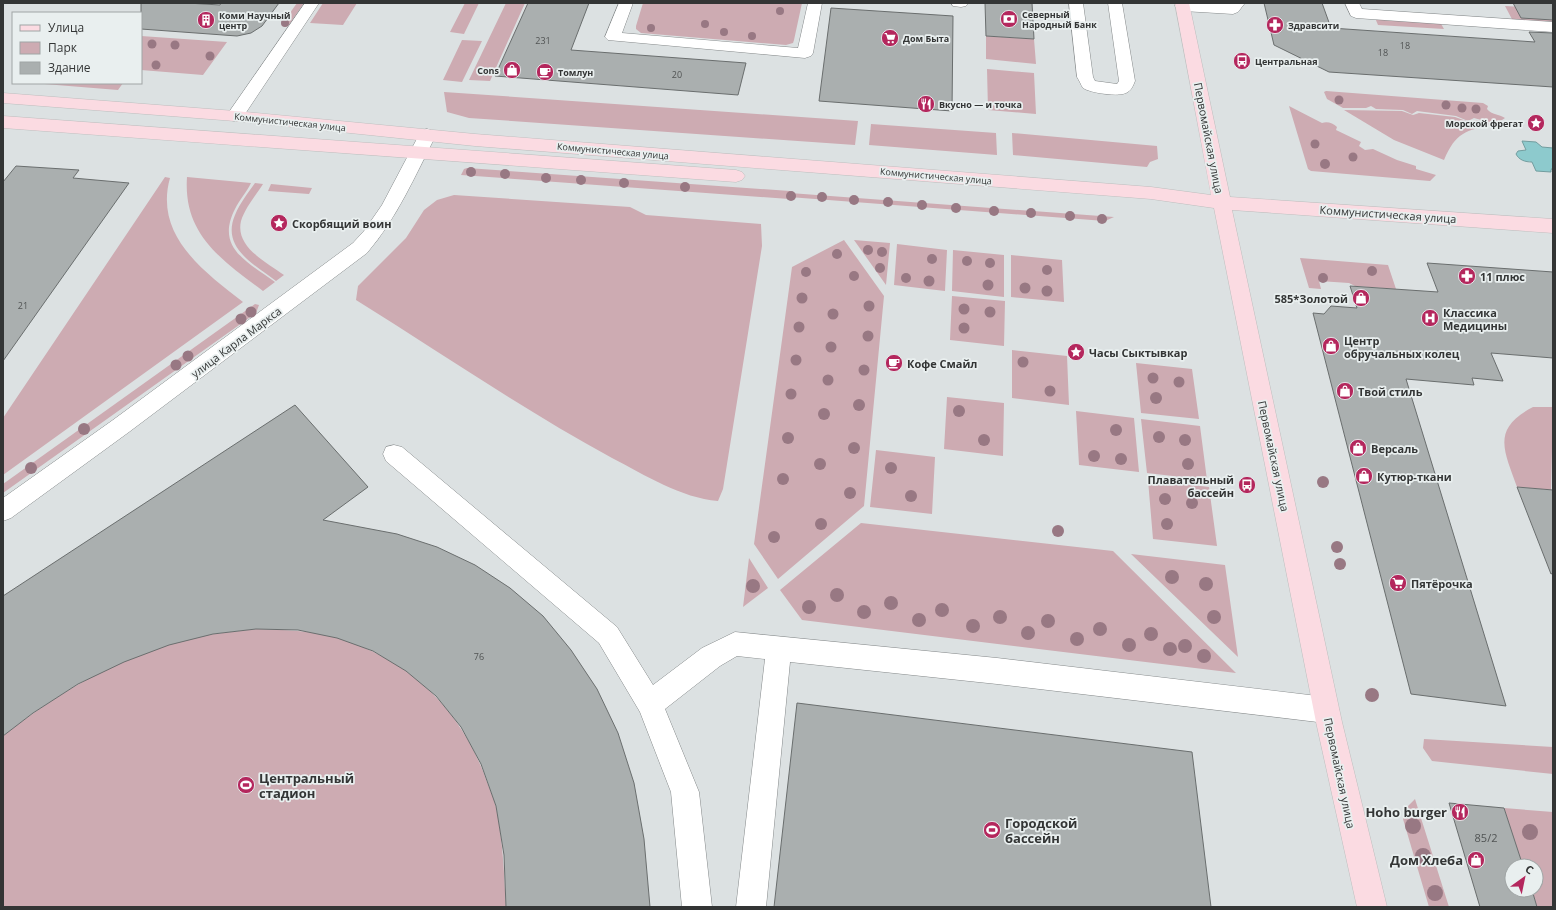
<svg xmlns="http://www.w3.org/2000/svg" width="1556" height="910" viewBox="0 0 1556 910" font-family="'Open Sans',sans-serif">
<rect width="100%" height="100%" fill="#dce1e2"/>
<path fill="#cdabb2" d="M297,3H304L289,25L282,24Z
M323,3H357L343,25L310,23Z
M465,3H479L464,34L450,32Z
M506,3H525L490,81L469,80Z
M643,3H802L794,40L793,43L786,45L641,33L636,29V26Z
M1505,6L1552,9L1553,25L1514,23Z
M1375,18L1440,22L1444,29L1378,25Z
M141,36L227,42L203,75L141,70Z
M986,36L1034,39L1036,64L986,59Z
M462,40L482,41L462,82L443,80Z
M987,69L1034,73L1036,114L988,110Z
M32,83H123L118,90Z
M1326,91L1483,103L1488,106L1487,109C1492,115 1499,114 1505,118L1496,124L1474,118L1468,121L1456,116L1417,111L1412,114L1403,110L1376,109L1371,106L1366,108H1343L1327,99L1324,92Z
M444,92L858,121L855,145L469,118L447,112Z
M1289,106L1322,123C1327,121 1333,123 1337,127L1336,130L1361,142L1359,146L1365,150L1373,149L1397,160L1416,166V169L1436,175L1430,181L1311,171L1308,169Z
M1344,110L1402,111L1413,115L1419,113L1455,117L1469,122L1476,120L1494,124C1465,131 1456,132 1444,160L1394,140Z
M871,124L996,133L997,155L869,145Z
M1012,133L1157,146L1158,159L1150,162L1147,167L1013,155Z
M467,168L790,191V193L1114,217L1105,221L789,197V199L461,175L464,169Z
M165,177L170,178C154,235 203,271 243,302L3,475V418Z
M187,177L251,183C247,192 239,200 235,209C215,248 248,262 275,282L263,291C222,260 183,235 187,177Z
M255,183L263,184C256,195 245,208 241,221C235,247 266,262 284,275L276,281C254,264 221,248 235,215C240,203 248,193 255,183Z
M271,184L312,188L309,194L268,191Z
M454,195L630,207L646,215L761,224L762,246L723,489L718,501C681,498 645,475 612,458C524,410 441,353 356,300L358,286L406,238L424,210L437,200Z
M844,240L884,296L864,506L778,579L754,544L792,267Z
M854,240L890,243L886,285Z
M897,244L947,250L945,291L894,285Z
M953,250L1004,255V297L952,291Z
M1011,255L1062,260L1064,302L1011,297Z
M1300,258L1388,265L1396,289L1355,286L1349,283L1319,281L1321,289L1309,288Z
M952,296L1005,301L1004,346L950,340Z
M255,304L259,305L256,313L3,493V484Z
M1012,350L1067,356L1069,405L1012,398Z
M1136,363L1192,369L1199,419L1141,413Z
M947,397L1004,403L1003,456L944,449Z
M1533,407H1553L1551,490L1517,487C1504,450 1491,429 1533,407Z
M1076,411L1134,418L1139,472L1079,465Z
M1141,419L1200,426L1207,480L1147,473Z
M876,450L935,457L932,514L870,507Z
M1148,480L1209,487L1217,546L1153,539Z
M861,523L1113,551L1236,673L802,620L780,590Z
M1131,554L1225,565L1238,657Z
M749,558L768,588L743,607Z
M256,629C284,630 311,630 338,638C410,660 462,710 487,782C490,790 494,799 496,807C503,840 504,874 506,907H3V736C64,688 136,646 214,634C228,632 242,631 256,629Z
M1424,739L1553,747V774L1432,761L1423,748Z
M1415,799L1449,907H1429L1403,819L1405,809Z
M1504,808L1553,812V907H1537L1532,890H1536V866H1523Z"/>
<path fill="#8dcacd" stroke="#729d9f" d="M1522,141L1536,142L1542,147L1553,148V167L1551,170V172L1536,171L1532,162C1525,162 1519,160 1516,154L1518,151L1526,150Z"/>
<path fill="#aaafaf" stroke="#6a6e6e" d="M141,3H187L220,5L221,3H279L262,26L251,33L237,36L141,29Z
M528,3H589L571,50L746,63L738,95L495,76Z
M985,3H1032L1034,39L986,36Z
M1264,3H1322L1331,28L1535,42L1529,32L1553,33V87L1329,72L1274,45Z
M1513,3H1553V20L1521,18Z
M831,8L953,16L952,111L819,101Z
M16,166L79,170L73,178L129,183L3,361V182Z
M1427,263L1553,272V358L1491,353L1503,381L1472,378L1474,385L1406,379L1506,706L1411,694L1313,313L1324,314L1331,306L1357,308L1350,286L1438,292Z
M295,405L368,487L323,520L397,534L437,547L475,565L510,588L543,616L571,650L597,689L618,733L634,783L644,839L650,907H506L504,855L496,806L481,764L461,727L436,696L406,671L373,651L337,638L298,630L256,629L213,634L169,645L124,662L78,684L33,713L3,736V596Z
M1517,487L1553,490V573L1551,574Z
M797,703L1192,752L1211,907H774Z
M1449,803L1504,808L1523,866H1512V890H1532L1537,907H1480Z"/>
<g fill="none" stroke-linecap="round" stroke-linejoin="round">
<defs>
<path id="minor" d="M305,3H319L241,120L235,121L229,120L227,116L229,112Z
M619,3H633L622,33L798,48L808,3H822L813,53L811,56L805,58L608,40L605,37Z
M951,3H968L966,6L961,7L953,6Z
M1069,3H1083L1093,77L1095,81L1117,84L1119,81L1108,3H1122L1135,81C1133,86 1131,91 1126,93C1119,97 1090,93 1083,88C1081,85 1079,80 1077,77Z
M1178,3L1229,4L1245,3L1238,12L1233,14L1183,11L1178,9L1175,6Z
M1345,3H1359L1362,9L1553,22V32L1356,18L1351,16Z
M427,129L433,131L436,135C415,176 397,218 367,253L129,432L11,518L3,521V498L113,420L353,243L364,231L382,205L421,131Z
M394,445L402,447L617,627L653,685L702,648L735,632L997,658L1326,697L1335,701L1339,710L1335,719L1326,723L997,684L790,662L766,907H736L765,659L737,656L720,666L665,709L699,792L712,907H682L671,792L640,712L599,643L386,461L383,454L386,447Z"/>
<path id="major" d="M1175,3H1189L1230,197L1553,219V233L1232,210L1342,722L1387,907H1357L1316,722L1214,208L1151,199L475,146L235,121L3,103V93L235,111L475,134L1151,187L1211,195Z
M3,116L736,170L742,172L745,176L742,180L736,182L3,128Z"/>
</defs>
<use href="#minor" stroke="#85898a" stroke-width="1"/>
<use href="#major" stroke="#bebebe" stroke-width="1"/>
<use href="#minor" fill="#fff" fill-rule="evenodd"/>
<use href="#major" fill="#fbdbe2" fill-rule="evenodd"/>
</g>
<g fill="#987883">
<circle cx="780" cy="11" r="4"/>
<circle cx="285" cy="23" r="4"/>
<circle cx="705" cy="24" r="4"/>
<circle cx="651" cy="28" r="4"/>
<circle cx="724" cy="32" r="4"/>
<circle cx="752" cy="36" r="4"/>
<circle cx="152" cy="44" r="4.5"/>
<circle cx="175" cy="45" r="4.5"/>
<circle cx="210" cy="56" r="4.5"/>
<circle cx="156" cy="65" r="4.5"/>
<circle cx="1339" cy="100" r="4.5"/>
<circle cx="1446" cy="105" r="4.5"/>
<circle cx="1462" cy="108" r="4.5"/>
<circle cx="1476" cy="109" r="4.5"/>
<circle cx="1315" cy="144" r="4.5"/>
<circle cx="1353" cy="157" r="4.5"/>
<circle cx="1325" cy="164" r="5"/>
<circle cx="471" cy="172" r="5"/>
<circle cx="505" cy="174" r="5"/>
<circle cx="546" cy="178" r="5"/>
<circle cx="581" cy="180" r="5"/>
<circle cx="624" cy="183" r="5"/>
<circle cx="685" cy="187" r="5"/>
<circle cx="791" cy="196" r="5"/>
<circle cx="822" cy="197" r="5"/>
<circle cx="854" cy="200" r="5"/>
<circle cx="888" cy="202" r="5"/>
<circle cx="922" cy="205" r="5"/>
<circle cx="956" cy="208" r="5"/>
<circle cx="994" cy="211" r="5"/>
<circle cx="1031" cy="213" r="5"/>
<circle cx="1070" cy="216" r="5"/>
<circle cx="1102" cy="219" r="5"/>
<circle cx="868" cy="250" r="5"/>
<circle cx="882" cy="252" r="5"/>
<circle cx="837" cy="254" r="5"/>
<circle cx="932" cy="259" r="5"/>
<circle cx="967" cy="261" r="5"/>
<circle cx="990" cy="263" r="5"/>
<circle cx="880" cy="268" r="5"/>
<circle cx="1047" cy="270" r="5"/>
<circle cx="1372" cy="271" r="5"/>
<circle cx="806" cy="272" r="5"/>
<circle cx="854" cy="276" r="5"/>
<circle cx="906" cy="278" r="5"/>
<circle cx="1323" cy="278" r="5"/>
<circle cx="929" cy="281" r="5.5"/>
<circle cx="988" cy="285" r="5.5"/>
<circle cx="1025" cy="288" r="5.5"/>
<circle cx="1047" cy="291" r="5.5"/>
<circle cx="802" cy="298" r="5.5"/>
<circle cx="869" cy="306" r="5.5"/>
<circle cx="964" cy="309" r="5.5"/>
<circle cx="251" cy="312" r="5.5"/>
<circle cx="990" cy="312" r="5.5"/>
<circle cx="833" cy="314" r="5.5"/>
<circle cx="241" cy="319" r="5.5"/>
<circle cx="799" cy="327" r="5.5"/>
<circle cx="964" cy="328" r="5.5"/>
<circle cx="868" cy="336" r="5.5"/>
<circle cx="831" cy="347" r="5.5"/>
<circle cx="188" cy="356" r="5.5"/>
<circle cx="796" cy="360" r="5.5"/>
<circle cx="1023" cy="362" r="5.5"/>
<circle cx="176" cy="365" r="5.5"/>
<circle cx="864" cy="370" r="5.5"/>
<circle cx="1153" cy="378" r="5.5"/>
<circle cx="828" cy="380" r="5.5"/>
<circle cx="1179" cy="382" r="5.5"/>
<circle cx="1050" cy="391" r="5.5"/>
<circle cx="791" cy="394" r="5.5"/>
<circle cx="1156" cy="398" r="6"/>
<circle cx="859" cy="405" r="6"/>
<circle cx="959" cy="411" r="6"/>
<circle cx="824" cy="414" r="6"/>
<circle cx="84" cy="429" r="6"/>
<circle cx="1116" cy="430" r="6"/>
<circle cx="1159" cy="437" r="6"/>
<circle cx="788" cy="438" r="6"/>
<circle cx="984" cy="440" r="6"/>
<circle cx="1185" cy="440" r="6"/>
<circle cx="854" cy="448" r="6"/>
<circle cx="1094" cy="456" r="6"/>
<circle cx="1121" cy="459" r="6"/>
<circle cx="820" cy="464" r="6"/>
<circle cx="1188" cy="464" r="6"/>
<circle cx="31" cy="468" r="6"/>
<circle cx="891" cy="468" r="6"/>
<circle cx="783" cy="479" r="6"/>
<circle cx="1323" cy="482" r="6"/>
<circle cx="850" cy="493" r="6"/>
<circle cx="911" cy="496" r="6"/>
<circle cx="1165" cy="499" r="6"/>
<circle cx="1192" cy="503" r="6"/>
<circle cx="821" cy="524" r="6"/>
<circle cx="1167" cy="524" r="6"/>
<circle cx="1058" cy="531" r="6"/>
<circle cx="774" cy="537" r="6"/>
<circle cx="1337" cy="547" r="6"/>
<circle cx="1340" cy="564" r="6"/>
<circle cx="1172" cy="577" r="7"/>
<circle cx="1206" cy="584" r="7"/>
<circle cx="753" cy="586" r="7"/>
<circle cx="837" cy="595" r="7"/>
<circle cx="891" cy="603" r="7"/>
<circle cx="809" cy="607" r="7"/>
<circle cx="942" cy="610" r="7"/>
<circle cx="864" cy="612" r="7"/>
<circle cx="1000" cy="617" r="7"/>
<circle cx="1214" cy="617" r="7"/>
<circle cx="919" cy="620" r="7"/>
<circle cx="1048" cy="621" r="7"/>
<circle cx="973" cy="626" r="7"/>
<circle cx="1100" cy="629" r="7"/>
<circle cx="1028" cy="633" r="7"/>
<circle cx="1151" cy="634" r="7"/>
<circle cx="1077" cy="639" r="7"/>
<circle cx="1129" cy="645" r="7"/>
<circle cx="1185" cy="646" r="7"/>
<circle cx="1170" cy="649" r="7"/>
<circle cx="1204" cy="656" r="7"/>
<circle cx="1372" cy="695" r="7"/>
<circle cx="1413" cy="826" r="8"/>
<circle cx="1530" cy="832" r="8"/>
<circle cx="1423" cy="856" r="8"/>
<circle cx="1435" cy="893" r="8"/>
</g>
<defs>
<symbol id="bank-disc" viewBox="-11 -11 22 22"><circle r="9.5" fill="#b4275d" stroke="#e9efef"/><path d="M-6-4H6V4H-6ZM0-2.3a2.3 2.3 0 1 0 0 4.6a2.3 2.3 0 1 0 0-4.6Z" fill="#fff"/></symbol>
<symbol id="building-disc" viewBox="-11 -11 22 22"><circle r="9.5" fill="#b4275d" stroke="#e9efef"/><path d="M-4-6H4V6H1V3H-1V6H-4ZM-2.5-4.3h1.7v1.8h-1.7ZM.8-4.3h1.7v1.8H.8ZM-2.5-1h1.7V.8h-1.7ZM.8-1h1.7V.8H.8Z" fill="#fff"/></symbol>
<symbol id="pharmacy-disc" viewBox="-11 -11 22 22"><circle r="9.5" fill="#b4275d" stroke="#e9efef"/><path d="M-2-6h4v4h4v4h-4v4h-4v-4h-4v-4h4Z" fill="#fff"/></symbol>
<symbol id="supermarket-disc" viewBox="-11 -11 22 22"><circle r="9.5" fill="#b4275d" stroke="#e9efef"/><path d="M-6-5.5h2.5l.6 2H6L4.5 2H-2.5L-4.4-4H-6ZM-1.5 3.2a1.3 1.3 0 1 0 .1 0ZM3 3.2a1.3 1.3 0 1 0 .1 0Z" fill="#fff"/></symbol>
<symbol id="bus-disc" viewBox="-11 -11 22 22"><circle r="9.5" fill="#b4275d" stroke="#e9efef"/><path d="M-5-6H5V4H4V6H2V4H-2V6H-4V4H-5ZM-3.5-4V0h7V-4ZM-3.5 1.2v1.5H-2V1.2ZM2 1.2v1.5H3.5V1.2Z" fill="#fff"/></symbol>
<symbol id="shop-disc" viewBox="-11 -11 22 22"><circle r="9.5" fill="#b4275d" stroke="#e9efef"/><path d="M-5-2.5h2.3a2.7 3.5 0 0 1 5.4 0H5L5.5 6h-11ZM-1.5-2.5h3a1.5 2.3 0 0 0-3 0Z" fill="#fff"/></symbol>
<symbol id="cafe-disc" viewBox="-11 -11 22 22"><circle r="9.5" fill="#b4275d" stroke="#e9efef"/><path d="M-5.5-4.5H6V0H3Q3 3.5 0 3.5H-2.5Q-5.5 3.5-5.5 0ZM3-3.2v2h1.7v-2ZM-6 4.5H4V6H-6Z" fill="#fff"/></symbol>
<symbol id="restaurant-disc" viewBox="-11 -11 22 22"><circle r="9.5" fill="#b4275d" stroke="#e9efef"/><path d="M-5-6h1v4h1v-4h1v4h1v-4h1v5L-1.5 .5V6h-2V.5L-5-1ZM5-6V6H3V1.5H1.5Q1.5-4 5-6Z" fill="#fff"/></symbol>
<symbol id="sight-disc" viewBox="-11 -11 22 22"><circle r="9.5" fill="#b4275d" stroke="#e9efef"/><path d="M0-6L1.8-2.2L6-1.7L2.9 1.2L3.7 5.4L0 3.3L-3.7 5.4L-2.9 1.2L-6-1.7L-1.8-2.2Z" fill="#fff"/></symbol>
<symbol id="hospital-disc" viewBox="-11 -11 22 22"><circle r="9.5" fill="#b4275d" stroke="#e9efef"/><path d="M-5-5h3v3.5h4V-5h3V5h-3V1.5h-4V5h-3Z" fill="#fff"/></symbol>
<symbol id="stadium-disc" viewBox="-11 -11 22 22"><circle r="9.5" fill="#b4275d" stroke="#e9efef"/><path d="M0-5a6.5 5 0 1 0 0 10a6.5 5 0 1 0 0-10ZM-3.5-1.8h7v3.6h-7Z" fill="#fff"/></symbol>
</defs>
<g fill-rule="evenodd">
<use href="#bank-disc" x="999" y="9" width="20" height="20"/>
<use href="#building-disc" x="196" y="10" width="20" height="20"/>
<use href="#pharmacy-disc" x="1265" y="15" width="20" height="20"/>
<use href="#supermarket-disc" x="880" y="28" width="20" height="20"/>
<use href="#bus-disc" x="1232" y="51" width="20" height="20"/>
<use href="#shop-disc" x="502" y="60" width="20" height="20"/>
<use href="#cafe-disc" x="535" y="62" width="20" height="20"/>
<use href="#restaurant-disc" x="916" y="94" width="20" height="20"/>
<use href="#sight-disc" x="1526" y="113" width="20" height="20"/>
<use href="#sight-disc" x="269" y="213" width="20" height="20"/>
<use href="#pharmacy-disc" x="1457" y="266" width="20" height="20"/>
<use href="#shop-disc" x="1351" y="288" width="20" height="20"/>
<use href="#hospital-disc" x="1420" y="308" width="20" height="20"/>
<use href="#shop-disc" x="1321" y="336" width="20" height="20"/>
<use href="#sight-disc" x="1066" y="342" width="20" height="20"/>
<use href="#cafe-disc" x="884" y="353" width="20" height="20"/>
<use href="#shop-disc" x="1335" y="381" width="20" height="20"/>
<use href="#shop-disc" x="1348" y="438" width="20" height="20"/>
<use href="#shop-disc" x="1354" y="466" width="20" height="20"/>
<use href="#bus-disc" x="1237" y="475" width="20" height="20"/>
<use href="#supermarket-disc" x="1388" y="573" width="20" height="20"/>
<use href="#stadium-disc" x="236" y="775" width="20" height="20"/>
<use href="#restaurant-disc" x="1450" y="802" width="20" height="20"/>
<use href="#stadium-disc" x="982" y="820" width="20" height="20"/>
<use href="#shop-disc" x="1466" y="850" width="20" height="20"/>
</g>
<g text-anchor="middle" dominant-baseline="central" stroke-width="3.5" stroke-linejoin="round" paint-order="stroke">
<g font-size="9" font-weight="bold" fill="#333535" stroke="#e9efef" text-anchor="start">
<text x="1022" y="14">Северный<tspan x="1022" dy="10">Народный Банк</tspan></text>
<text x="219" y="15">Коми Научный<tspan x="219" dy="10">центр</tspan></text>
<text x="1288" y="25">Здравсити</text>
<text x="903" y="38">Дом Быта</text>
<text x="1255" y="61">Центральная</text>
<text x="499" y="70" text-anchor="end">Cons</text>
<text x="558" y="72">Томлун</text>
<text x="939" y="104">Вкусно — и точка</text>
<text x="1523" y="123" text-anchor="end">Морской фрегат</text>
</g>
<g font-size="9" fill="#515454">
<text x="543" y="40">231</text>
<text x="1405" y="45">18</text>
<text x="1383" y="52">18</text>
<text x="677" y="74">20</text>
<text x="23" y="305">21</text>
<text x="479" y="656">76</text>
</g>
<g font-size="9" fill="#333535" stroke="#e9efef">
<text transform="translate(290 122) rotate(6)">Коммунистическая улица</text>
<text transform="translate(613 151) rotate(5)">Коммунистическая улица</text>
<text transform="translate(936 176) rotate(5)">Коммунистическая улица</text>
</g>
<g font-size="11" fill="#333535" stroke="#e9efef">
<text transform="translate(1209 138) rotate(79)">Первомайская улица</text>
<text transform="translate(1388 214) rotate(4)">Коммунистическая улица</text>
<text transform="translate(236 342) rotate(-37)">улица Карла Маркса</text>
<text transform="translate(1274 456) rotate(78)">Первомайская улица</text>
<text transform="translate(1340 773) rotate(78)">Первомайская улица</text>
</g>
<g font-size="11" font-weight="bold" fill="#333535" stroke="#e9efef" text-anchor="start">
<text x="292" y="223">Скорбящий воин</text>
<text x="1480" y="276">11 плюс</text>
<text x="1348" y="298" text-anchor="end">585*Золотой</text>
<text x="1443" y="312">Классика<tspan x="1443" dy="13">Медицины</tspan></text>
<text x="1344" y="340">Центр<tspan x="1344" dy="13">обручальных колец</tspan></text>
<text x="1089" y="352">Часы Сыктывкар</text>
<text x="907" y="363">Кофе Смайл</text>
<text x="1358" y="391">Твой стиль</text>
<text x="1371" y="448">Версаль</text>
<text x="1377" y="476">Кутюр-ткани</text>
<text x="1234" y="479" text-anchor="end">Плавательный<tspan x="1234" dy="13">бассейн</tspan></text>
<text x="1411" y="583">Пятёрочка</text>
</g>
<g font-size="11" fill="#515454">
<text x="1486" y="837">85/2</text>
</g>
<g font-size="13" font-weight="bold" fill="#333535" stroke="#e9efef" text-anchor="start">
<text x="259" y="778">Центральный<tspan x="259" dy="15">стадион</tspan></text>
<text x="1447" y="812" text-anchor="end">Hoho burger</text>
<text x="1005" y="823">Городской<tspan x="1005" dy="15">бассейн</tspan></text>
<text x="1463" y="860" text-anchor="end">Дом Хлеба</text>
</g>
</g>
<rect width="1556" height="910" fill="none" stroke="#333535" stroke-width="8"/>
<rect x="12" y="12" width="130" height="72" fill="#e9efef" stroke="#a0a5a5"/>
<rect x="20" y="25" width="20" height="6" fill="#fbdbe2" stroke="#a0a5a5"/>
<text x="48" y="32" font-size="12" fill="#333535">Улица</text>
<rect x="20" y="42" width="20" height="12" fill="#cdabb2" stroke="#a0a5a5"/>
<text x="48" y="52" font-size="12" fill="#333535">Парк</text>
<rect x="20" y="62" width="20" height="12" fill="#aaafaf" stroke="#a0a5a5"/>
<text x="48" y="72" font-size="12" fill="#333535">Здание</text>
<g transform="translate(1524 878) rotate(33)"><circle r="19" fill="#e9efef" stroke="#a0a5a5"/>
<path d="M0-3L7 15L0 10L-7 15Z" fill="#b4275d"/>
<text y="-6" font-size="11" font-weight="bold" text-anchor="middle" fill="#333535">С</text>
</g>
</svg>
